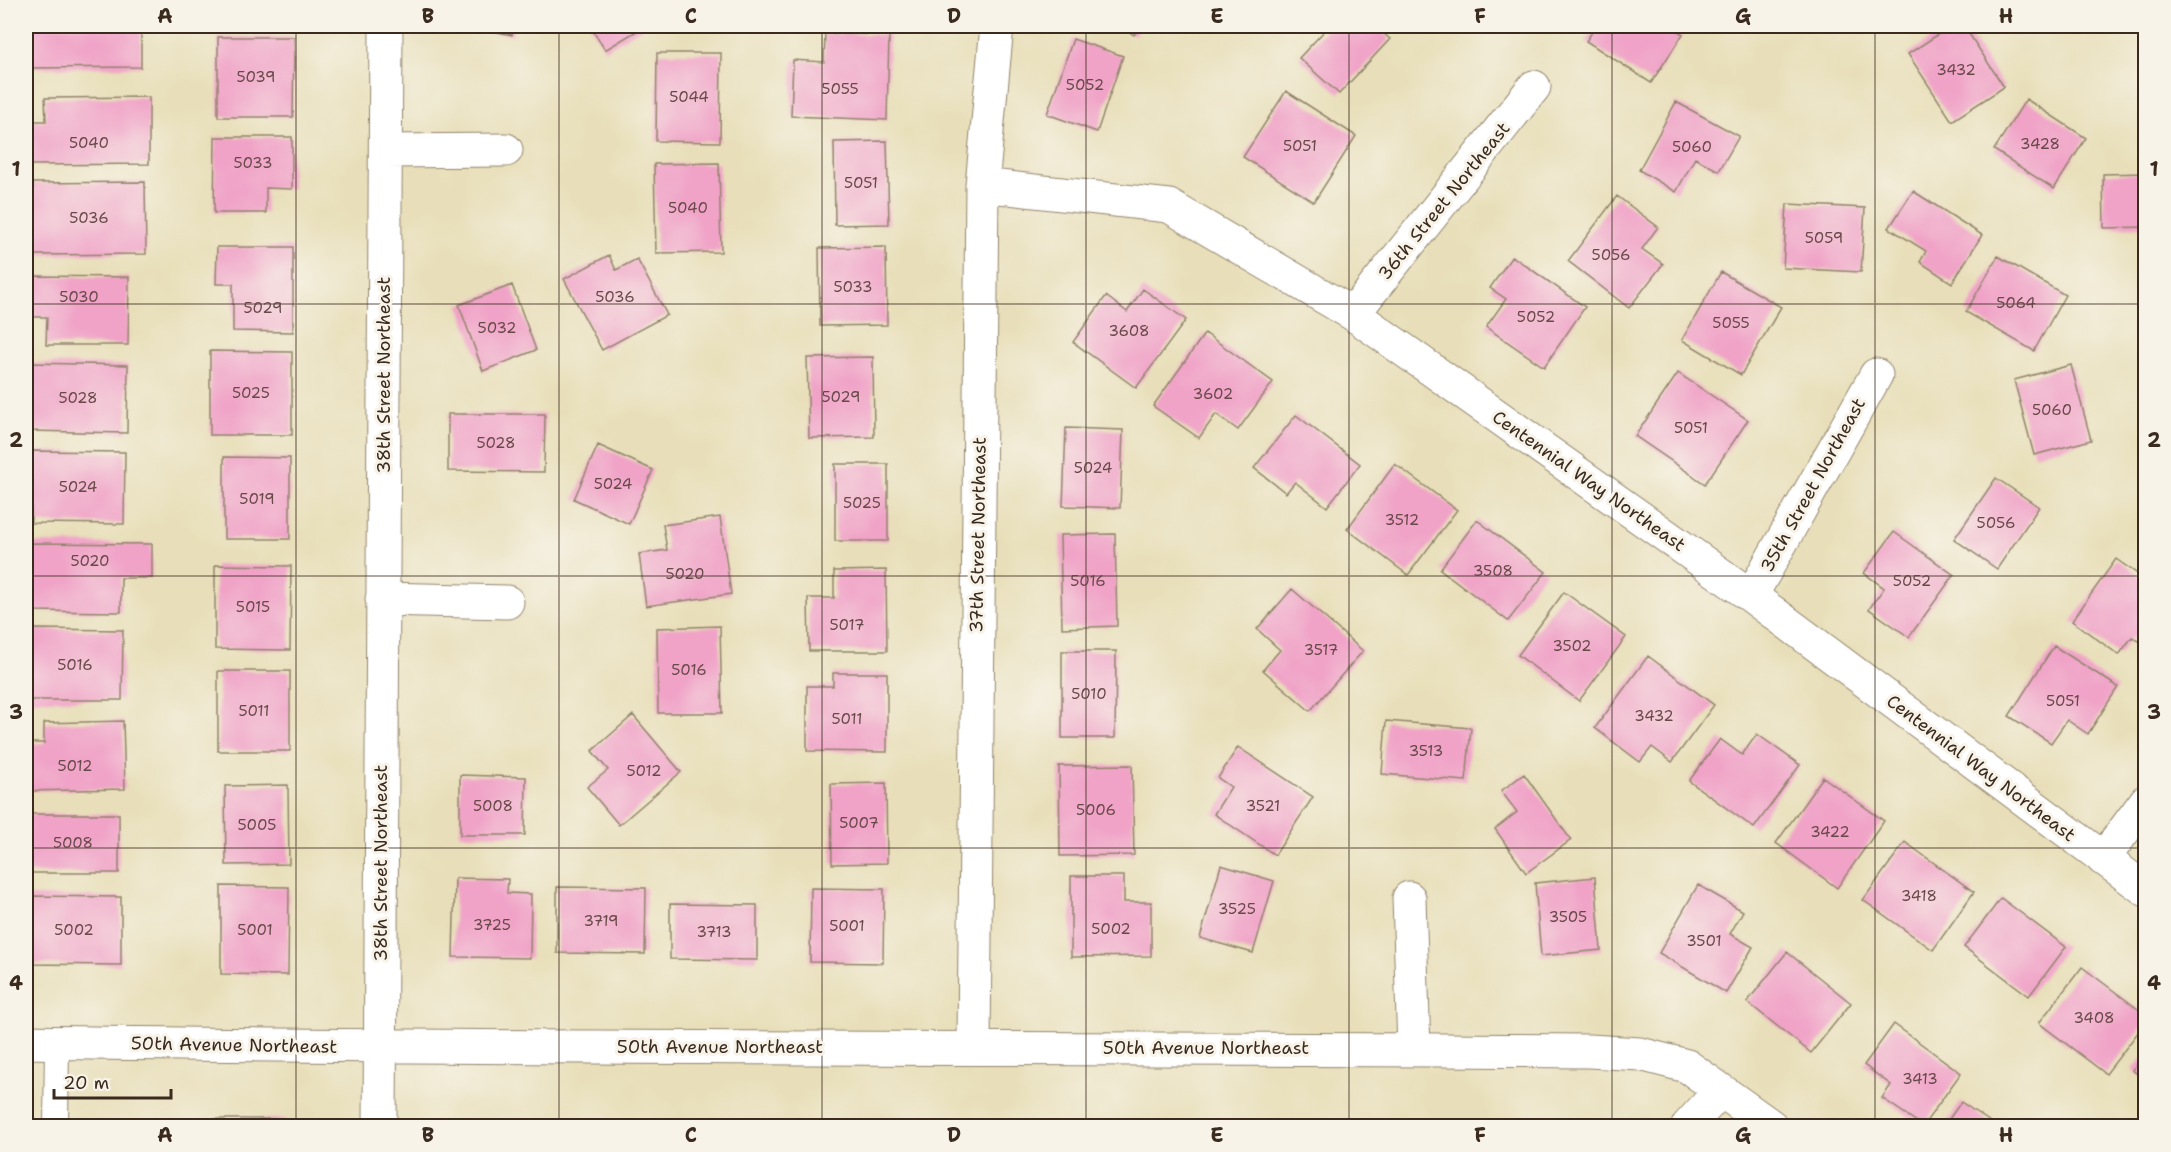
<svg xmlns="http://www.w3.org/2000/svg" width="2171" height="1152" viewBox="0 0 2171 1152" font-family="'Shantell Sans',sans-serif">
<rect width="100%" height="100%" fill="#f7f3e8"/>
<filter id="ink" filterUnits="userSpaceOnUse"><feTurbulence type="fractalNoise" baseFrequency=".0167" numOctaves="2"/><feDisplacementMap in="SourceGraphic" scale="12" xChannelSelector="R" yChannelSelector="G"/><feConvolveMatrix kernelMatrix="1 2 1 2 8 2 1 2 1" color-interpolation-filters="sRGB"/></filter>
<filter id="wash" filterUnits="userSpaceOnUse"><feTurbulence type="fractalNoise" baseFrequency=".008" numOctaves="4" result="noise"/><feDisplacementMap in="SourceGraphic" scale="24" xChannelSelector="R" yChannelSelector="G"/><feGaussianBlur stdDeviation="1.35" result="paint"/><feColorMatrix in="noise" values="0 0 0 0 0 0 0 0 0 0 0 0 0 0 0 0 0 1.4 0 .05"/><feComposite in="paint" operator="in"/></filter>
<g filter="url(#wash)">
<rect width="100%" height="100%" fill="#e8dfba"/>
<g id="blocks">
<path fill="#f0a3c7" d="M28,26H141V67L28,68Z
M590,26H645L605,50Z
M1120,26H1141L1134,35Z
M1329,26H1375L1390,39L1339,94L1299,58Z
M1596,26H1670L1683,34L1651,83L1586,41Z
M1951,26H1964L2004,87L1952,121L1908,54Z
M470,27V26H514L512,35Z
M825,33L889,35L887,120L791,116L793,60L824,62Z
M218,37H294L293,117H218Z
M1073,39L1123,56L1097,132L1047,114Z
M657,53H721L720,142L656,141Z
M1286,91L1356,136L1314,202L1243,157Z
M149,97V164L29,165V121H46L45,98Z
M2026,99L2086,138L2054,189L1994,150Z
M1676,102L1739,136L1719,171L1695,158L1676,192L1639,170Z
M215,137H292V189L266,188V213H214Z
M887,141L889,224L835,225L834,142Z
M719,163L721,252L656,253L654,164Z
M2146,173V227L2104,228L2103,174Z
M145,182L146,254L34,255L33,183Z
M1913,191L1982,235L1952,283L1920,262L1926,251L1889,228Z
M1617,196L1658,227L1642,249L1663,264L1629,308L1568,261Z
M1787,204L1865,208L1861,272L1783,268Z
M217,247H293V332L233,331V284H216Z
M886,247L887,325L820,326L819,248Z
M609,255L616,270L637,259L667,315L602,350L564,279Z
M1512,256L1585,307L1544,367L1486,327L1506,299L1490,288Z
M1998,256L2065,295L2034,351L1966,312Z
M1721,272L1781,307L1741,375L1682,340Z
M29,276L129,277L128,345H46L47,317H29Z
M512,285L536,350L483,371L459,305Z
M1143,289L1186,320L1136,388L1073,342L1106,296L1127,312Z
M1205,333L1273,382L1238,430L1216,414L1199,438L1153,406Z
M210,351L292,352V435H210Z
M873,357L874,437L809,438L807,358Z
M29,363L128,365L127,433L28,431Z
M2071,365L2091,440L2034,455L2014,380Z
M1678,373L1748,420L1705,484L1635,436Z
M448,414H545L544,472L448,471Z
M1296,415L1360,464L1327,507L1295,482L1286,493L1254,468Z
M1066,428L1123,430L1120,508L1063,506Z
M598,445L653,470L629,524L574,499Z
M31,451L125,452L124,524L31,523Z
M224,457L290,458V539H224Z
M835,464H888V541H835Z
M1395,464L1457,510L1408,575L1347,529Z
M1996,478L2039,507L1997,569L1954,539Z
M720,517L731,594L646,606L639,554L667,550L663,525Z
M1477,520L1546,572L1508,621L1440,569Z
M1894,532L1954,575L1909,637L1869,609L1884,588L1864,573Z
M1115,534L1117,626L1062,628L1060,535Z
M28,543L152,544V578H121V612L28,611Z
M2116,559L2146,580V645L2132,637L2119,655L2072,621Z
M215,565L291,566L290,650L215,649Z
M886,570L887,651H809L808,598H834V571Z
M1292,589L1363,651L1310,711L1263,670L1280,650L1257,629Z
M1564,592L1626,637L1579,701L1518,655Z
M720,626L722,713H658L657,628Z
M29,629L123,630L122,700H28Z
M2054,646L2118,687L2088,734L2067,720L2051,743L2009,716Z
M1062,651H1116L1115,738H1062Z
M1648,656L1714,705L1672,762L1652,747L1640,762L1595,728Z
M218,671H290V751H218Z
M833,673H887V752L807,751V686H833Z
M633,715L681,772L619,825L587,787L608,770L592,751Z
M123,721L125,789L27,791L26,743H44V723Z
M1386,721L1471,728L1466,781L1382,774Z
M1757,734L1800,765L1754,828L1689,781L1720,739L1742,755Z
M1238,747L1313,797L1275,855L1214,814L1231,787L1218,778Z
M1132,765L1134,855L1060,856L1059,766Z
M1524,774L1571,840L1526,873L1495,829L1517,812L1501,791Z
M460,775L526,777L525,835H460Z
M1823,777L1884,821L1837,888L1776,843Z
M886,783L887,863L832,864L831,784Z
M288,785L289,864L226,865L225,786Z
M27,814H119V873H27Z
M1905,842L1974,892L1933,950L1863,900Z
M1221,865L1274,881L1253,953L1200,938Z
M1071,876H1124V902H1151V956L1071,957Z
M1595,877L1601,950L1541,956L1535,883Z
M455,878L508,879L507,893L531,894L530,958L453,957Z
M1698,885L1743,911L1730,934L1753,947L1726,993L1659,953Z
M221,886L289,887L288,975L221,974Z
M557,887L646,888L645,954L557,953Z
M811,888L884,889L883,963L810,962Z
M27,896L121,897V965L26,964Z
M2001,898L2066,947L2029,996L1964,947Z
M670,904L757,905V960L670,959Z
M1787,952L1851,1003L1811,1053L1747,1002Z
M2082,967L2146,1015V1022L2106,1074L2039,1023Z
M1894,1024L1961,1073L1923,1126L1882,1098L1891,1085L1864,1065Z
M2146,1053V1080L2132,1070Z
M1961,1102L1996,1126H1944Z
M201,1119H286V1126H201Z
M666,1122L757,1123V1126H666Z"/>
</g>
</g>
<g filter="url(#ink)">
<use href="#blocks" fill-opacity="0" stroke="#92846c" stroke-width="1.5"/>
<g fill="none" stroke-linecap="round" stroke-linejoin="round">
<defs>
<path id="service" d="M56,1126L57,1043"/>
<path id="minor" d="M386,151L506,150
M982,185L1169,206L1353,314L1751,596L2146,890
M1353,314L1534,87
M1751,596L1876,375
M382,599L507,602
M2103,859L2146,801
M1409,898L1414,1049
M26,1042C547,1050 1068,1047 1589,1051L1640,1054L1687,1066L1771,1126
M974,1046L982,185L997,26
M380,1126L386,26
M1688,1126L1720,1091"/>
</defs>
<use href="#service" stroke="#92846c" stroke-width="26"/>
<use href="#minor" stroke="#92846c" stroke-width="35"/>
<use href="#service" stroke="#fff" stroke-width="24"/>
<use href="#minor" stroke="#fff" stroke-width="33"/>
</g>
</g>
<path fill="none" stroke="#3b2a1e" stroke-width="1.5" stroke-opacity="0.55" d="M296,26V1126M559,26V1126M822,26V1126M1086,26V1126M1349,26V1126M1612,26V1126M1875,26V1126M26,304H2146M26,576H2146M26,848H2146"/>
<g text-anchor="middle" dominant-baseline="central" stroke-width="6" stroke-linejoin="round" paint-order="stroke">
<g font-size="15" fill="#684848">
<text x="1956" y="70">3432</text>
<text x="256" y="77">5039</text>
<text x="1085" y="85">5052</text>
<text x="840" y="89">5055</text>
<text x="689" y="97">5044</text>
<text x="89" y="143">5040</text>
<text x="2040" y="144">3428</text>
<text x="1300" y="146">5051</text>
<text x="1692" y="147">5060</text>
<text x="253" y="163">5033</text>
<text x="861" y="183">5051</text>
<text x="688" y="208">5040</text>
<text x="89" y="218">5036</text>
<text x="1824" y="238">5059</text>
<text x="1611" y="255">5056</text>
<text x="853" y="287">5033</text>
<text x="79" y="297">5030</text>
<text x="615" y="297">5036</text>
<text x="2016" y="303">5064</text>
<text x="263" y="308">5029</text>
<text x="1536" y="317">5052</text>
<text x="1731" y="323">5055</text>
<text x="497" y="328">5032</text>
<text x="1129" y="331">3608</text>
<text x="251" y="393">5025</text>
<text x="1213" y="394">3602</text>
<text x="841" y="397">5029</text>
<text x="78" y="398">5028</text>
<text x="2052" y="410">5060</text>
<text x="1691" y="428">5051</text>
<text x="496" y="443">5028</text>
<text x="1093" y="468">5024</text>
<text x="613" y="484">5024</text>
<text x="78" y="487">5024</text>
<text x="257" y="499">5019</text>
<text x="862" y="503">5025</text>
<text x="1402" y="520">3512</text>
<text x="1996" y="523">5056</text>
<text x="90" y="561">5020</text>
<text x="1493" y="571">3508</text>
<text x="685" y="574">5020</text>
<text x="1088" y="581">5016</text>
<text x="1912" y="581">5052</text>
<text x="253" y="607">5015</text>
<text x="847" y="625">5017</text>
<text x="1572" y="646">3502</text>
<text x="1321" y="650">3517</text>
<text x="75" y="665">5016</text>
<text x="689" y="670">5016</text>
<text x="1089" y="694">5010</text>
<text x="2063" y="701">5051</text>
<text x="254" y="711">5011</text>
<text x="1654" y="716">3432</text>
<text x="847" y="719">5011</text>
<text x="1426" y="751">3513</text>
<text x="75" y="766">5012</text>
<text x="644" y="771">5012</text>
<text x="493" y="806">5008</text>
<text x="1263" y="806">3521</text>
<text x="1096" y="810">5006</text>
<text x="859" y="823">5007</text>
<text x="257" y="825">5005</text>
<text x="1830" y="832">3422</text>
<text x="73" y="843">5008</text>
<text x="1919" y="896">3418</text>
<text x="1237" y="909">3525</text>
<text x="1568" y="917">3505</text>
<text x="601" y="921">3719</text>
<text x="492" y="925">3725</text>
<text x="847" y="926">5001</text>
<text x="1111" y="929">5002</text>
<text x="74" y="930">5002</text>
<text x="255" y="930">5001</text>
<text x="714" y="932">3713</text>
<text x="1704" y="941">3501</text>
<text x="2094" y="1018">3408</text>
<text x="1920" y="1079">3413</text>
</g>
<g font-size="18" fill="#3b2a1e" stroke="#f7f3e8">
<text transform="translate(1444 201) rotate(-51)">36th Street Northeast</text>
<text transform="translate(384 375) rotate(-90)">38th Street Northeast</text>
<text transform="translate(1589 481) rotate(35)">Centennial Way Northeast</text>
<text transform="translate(1813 485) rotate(-61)">35th Street Northeast</text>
<text transform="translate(978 535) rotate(-89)">37th Street Northeast</text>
<text transform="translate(1981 768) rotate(37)">Centennial Way Northeast</text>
<text transform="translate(381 863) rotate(-90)">38th Street Northeast</text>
<text transform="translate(234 1045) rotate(1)">50th Avenue Northeast</text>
<text x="720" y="1047">50th Avenue Northeast</text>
<text x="1206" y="1048">50th Avenue Northeast</text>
</g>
</g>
<rect width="2171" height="1152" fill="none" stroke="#f7f3e8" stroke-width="66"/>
<path d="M54 1089v9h117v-9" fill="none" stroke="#3b2a1e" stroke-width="3"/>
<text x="63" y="1089" font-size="18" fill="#3b2a1e" stroke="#f7f3e8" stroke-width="4.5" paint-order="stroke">20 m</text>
<rect x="33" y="33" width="2105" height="1086" fill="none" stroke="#3b2a1e" stroke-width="2"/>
<g font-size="20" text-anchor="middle" font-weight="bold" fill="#3b2a1e">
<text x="165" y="23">A</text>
<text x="428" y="23">B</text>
<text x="691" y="23">C</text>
<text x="954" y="23">D</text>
<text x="1217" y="23">E</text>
<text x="1480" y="23">F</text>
<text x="1743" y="23">G</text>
<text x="2006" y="23">H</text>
<text x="16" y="176">1</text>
<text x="2154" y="176">1</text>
<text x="16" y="447">2</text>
<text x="2154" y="447">2</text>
<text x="16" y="719">3</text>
<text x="2154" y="719">3</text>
<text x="16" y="990">4</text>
<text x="2154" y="990">4</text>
<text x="165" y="1142">A</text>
<text x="428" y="1142">B</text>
<text x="691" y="1142">C</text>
<text x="954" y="1142">D</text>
<text x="1217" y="1142">E</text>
<text x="1480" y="1142">F</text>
<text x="1743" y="1142">G</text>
<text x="2006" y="1142">H</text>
</g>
</svg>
